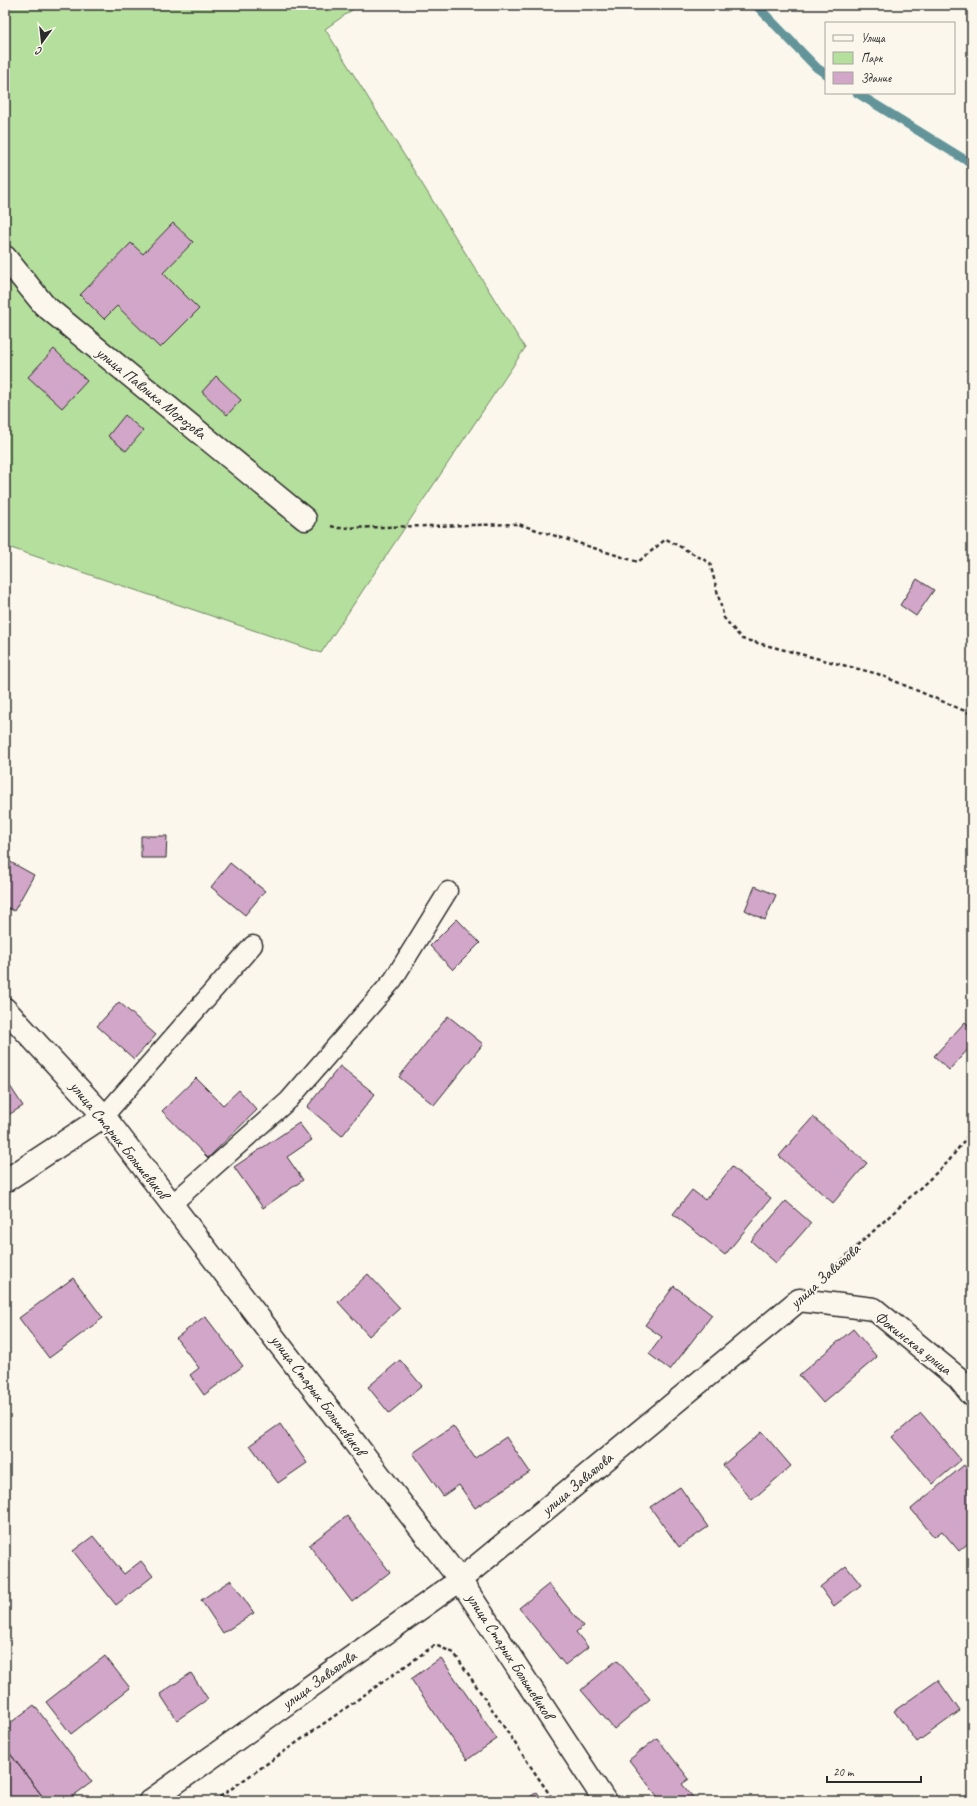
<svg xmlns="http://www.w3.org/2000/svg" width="977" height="1806" viewBox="0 0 977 1806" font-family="Caveat,sans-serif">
<rect width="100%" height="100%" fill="#fbf7ec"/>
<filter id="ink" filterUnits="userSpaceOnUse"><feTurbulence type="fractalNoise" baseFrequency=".025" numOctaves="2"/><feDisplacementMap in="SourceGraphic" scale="8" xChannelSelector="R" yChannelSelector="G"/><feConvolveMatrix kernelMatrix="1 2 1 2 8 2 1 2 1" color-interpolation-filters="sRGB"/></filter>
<g filter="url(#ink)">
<path fill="#b5df9c" stroke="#708564" d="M5,5H359L325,29L525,348L321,653L5,546Z"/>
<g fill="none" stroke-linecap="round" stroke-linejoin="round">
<path stroke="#63949a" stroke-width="9" d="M756,5L817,68L826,74
M857,93L972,164"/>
</g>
<path fill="#d2a6c9" stroke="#2b2b2b" d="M173,223L193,242L163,273L199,309L160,348L117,306L104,319L80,295L131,243L143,254Z
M54,349L87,381L62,408L28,377Z
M216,376L241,400L227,415L202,392Z
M125,415L143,431L126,451L108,436Z
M917,579L934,590L916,616L900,605Z
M141,836H167L166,858H141Z
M5,859L34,875L14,911L5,906Z
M230,863L265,891L245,915L211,887Z
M755,886L776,895L765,920L745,910Z
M457,919L480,943L453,970L430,946Z
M119,1002L156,1035L134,1059L97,1026Z
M448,1016L483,1044L434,1105L399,1077Z
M965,1022L972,1028V1045L949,1070L934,1056Z
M340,1066L375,1094L342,1136L307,1107Z
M196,1078L223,1105L239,1090L257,1110L208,1158L162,1111Z
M6,1080L23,1106L5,1117V1081Z
M813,1117L867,1163L833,1203L779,1156Z
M299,1123L312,1140L287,1157L303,1180L263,1208L234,1167Z
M732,1167L771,1198L725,1255L673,1214L692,1190L705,1200Z
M786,1201L811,1223L776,1263L751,1241Z
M368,1274L400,1308L369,1336L338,1302Z
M73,1278L103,1318L49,1358L19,1318Z
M674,1286L712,1315L670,1370L649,1354L662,1337L645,1325Z
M205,1316L243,1366L204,1395L190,1375L199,1368L176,1338Z
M853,1329L877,1357L823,1403L799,1375Z
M400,1360L422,1386L389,1413L368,1387Z
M921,1413L961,1460L933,1484L892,1437Z
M280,1424L307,1463L278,1483L250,1445Z
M453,1426L475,1458L506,1437L530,1472L475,1508L459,1485L443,1496L413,1453Z
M762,1432L791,1466L752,1500L723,1465Z
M964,1465L972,1475V1540L959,1551L942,1531L934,1537L911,1509Z
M680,1487L708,1527L679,1547L650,1507Z
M347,1516L390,1572L352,1602L309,1545Z
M93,1536L124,1574L141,1561L153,1576L116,1605L73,1551Z
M846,1566L861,1585L834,1606L820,1587Z
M231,1580L254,1613L223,1633L201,1600Z
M549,1584L583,1626L576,1632L588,1647L565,1665L519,1608Z
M105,1656L130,1688L71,1734L46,1702Z
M441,1658L497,1739L467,1760L411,1679Z
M617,1660L650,1699L614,1729L581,1690Z
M191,1673L208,1699L177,1720L160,1694Z
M938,1680L960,1711L917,1742L894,1711Z
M34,1705L92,1782L66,1801H46L5,1747V1727Z
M657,1738L689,1779L682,1784L696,1801H661L629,1760Z
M5,1747L46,1801H5Z
M537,1792L543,1801H524Z"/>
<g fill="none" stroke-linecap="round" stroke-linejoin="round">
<defs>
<path id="service" d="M104,1116L253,945
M172,1204L289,1100L393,980L448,891"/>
<path id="minor" d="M5,257L44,305L305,519
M5,1009L104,1116L460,1580L799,1300L874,1309L958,1378L972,1395
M5,1181L104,1116"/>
<path id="secondary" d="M150,1801L460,1580L605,1801"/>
</defs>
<use href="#service" stroke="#2b2b2b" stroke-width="21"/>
<use href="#minor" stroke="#2b2b2b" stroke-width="25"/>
<use href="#secondary" stroke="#2b2b2b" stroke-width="25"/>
<path stroke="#2b2b2b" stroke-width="2.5" stroke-dasharray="4 3" stroke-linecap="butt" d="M331,526L338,528L518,524L638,562L666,539L710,563L724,618L742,639L878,674L972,714
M826,1275L948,1162L972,1130
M214,1801L435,1645L454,1653L554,1801"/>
<use href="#service" stroke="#fbf7ec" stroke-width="18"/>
<use href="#minor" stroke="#fbf7ec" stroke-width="22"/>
<use href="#secondary" stroke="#fbf7ec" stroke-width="22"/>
</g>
</g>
<g text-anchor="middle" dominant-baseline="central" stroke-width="4" stroke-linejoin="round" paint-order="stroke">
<g font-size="16" fill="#2b2b2b" stroke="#fbf7ec">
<text transform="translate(151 393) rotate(39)">улица Павлика Морозова</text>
<text transform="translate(119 1140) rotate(51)">улица Старых Большевиков</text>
<text transform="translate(825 1276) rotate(-42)">улица Завьялова</text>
<text transform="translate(913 1343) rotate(38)">Фокинская улица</text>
<text transform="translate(318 1395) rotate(53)">улица Старых Большевиков</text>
<text transform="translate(577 1484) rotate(-40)">улица Завьялова</text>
<text transform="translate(510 1656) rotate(57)">улица Старых Большевиков</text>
<text transform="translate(319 1680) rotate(-36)">улица Завьялова</text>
</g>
</g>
<rect width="977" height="1806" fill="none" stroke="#fbf7ec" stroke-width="20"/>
<rect x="10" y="10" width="957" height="1786" fill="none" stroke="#2b2b2b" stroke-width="1.5" filter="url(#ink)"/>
<rect x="825" y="22" width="130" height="72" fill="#fbf7ec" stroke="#a8a59f"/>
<rect x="833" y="35" width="20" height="6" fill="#fbf7ec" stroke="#a8a59f"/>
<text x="861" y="42" font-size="12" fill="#2b2b2b">Улица</text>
<rect x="833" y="52" width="20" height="12" fill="#b5df9c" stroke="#a8a59f"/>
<text x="861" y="62" font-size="12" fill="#2b2b2b">Парк</text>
<rect x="833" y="72" width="20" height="12" fill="#d2a6c9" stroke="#a8a59f"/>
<text x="861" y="82" font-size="12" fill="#2b2b2b">Здание</text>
<g transform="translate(42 42) rotate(195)" stroke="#fbf7ec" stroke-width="3" paint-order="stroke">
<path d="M0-3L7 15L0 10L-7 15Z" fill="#2b2b2b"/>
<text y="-6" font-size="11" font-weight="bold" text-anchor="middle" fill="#2b2b2b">С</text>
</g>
<path d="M827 1776v6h94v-6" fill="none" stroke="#2b2b2b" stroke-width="2"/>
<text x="833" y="1776" font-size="12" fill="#2b2b2b" stroke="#fbf7ec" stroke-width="3" paint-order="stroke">20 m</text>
</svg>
